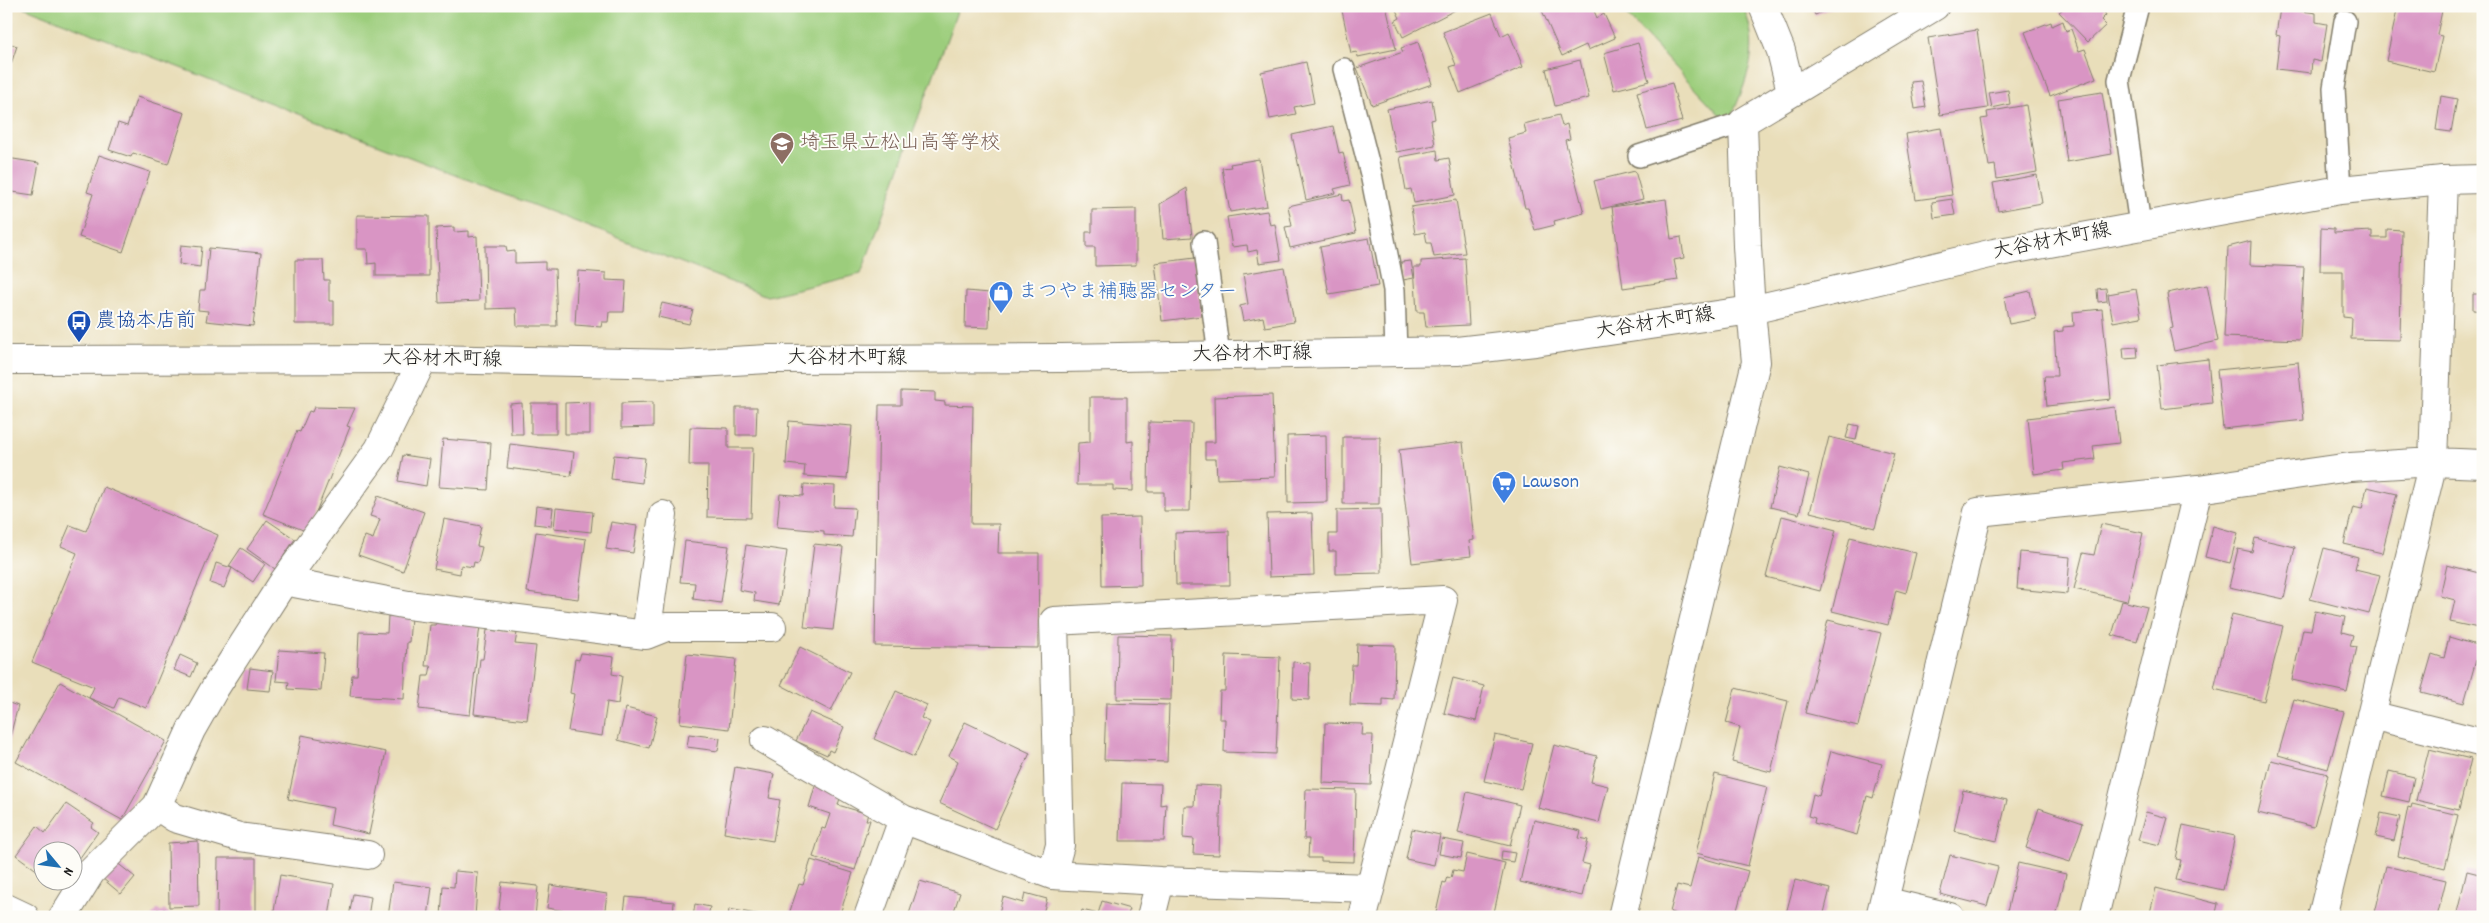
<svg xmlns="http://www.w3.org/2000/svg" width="2489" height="923" viewBox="0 0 2489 923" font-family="Dekko,'Klee One',sans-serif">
<rect width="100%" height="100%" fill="#fdfcf7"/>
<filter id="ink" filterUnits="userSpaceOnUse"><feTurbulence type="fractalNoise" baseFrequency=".02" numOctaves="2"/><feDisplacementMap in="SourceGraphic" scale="10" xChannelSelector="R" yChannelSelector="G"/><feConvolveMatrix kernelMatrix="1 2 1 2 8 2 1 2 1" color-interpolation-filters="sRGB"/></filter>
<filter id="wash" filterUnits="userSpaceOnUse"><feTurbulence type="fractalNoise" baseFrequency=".0096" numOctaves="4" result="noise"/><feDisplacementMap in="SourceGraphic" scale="20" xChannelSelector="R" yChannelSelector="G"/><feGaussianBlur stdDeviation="1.12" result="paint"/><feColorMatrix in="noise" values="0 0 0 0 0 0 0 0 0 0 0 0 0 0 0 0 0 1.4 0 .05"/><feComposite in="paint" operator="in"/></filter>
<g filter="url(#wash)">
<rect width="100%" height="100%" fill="#e9deba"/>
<path fill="#9ccd7c" stroke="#5c744c" d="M21,6H959L861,274L767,296Z
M1618,6H1743C1761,49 1748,77 1731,118L1722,117Z"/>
<g id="blocks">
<path fill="#d995c4" d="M1341,6H1386L1396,49L1358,57L1357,52L1351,53Z
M1394,6H1458L1459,8L1403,37L1395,21L1400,18Z
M1540,6H1592L1597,18L1604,14L1615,38L1588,50L1586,45L1562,56Z
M1811,6H1835L1815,15Z
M2062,6H2107L2103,10L2106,15L2101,20L2106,25L2088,42L2059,12L2064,8Z
M2398,6H2443L2437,35L2442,36L2434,72L2386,61Z
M2280,8L2316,13V22L2327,24L2321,62L2312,60L2311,73L2276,69L2280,36L2276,35Z
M1492,13L1501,36L1509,32L1523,67L1460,93L1450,67L1456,65L1443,32Z
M2063,21L2066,31L2071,29L2079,51L2085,49L2096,78L2050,96L2025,32L2051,22L2052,26Z
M1977,30L1988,108L1940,115L1928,38Z
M6,42L17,46L11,64L6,63Z
M1418,42L1432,84L1372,105L1357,68L1403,52L1401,48Z
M1638,43L1649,81L1614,90L1604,53Z
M1580,60L1589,98L1555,106L1546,69Z
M1306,62L1314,103L1294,107L1296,114L1270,119L1261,72Z
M1921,81L1926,107L1915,109L1911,82Z
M1672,83L1682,121L1647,130L1637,92Z
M2008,90L2010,104L1992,108L1989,93Z
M2102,92L2112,154L2067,162L2058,99Z
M2441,96L2457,99L2451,132L2436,130Z
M137,97L185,113L168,164L133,153L131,157L109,150L118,123L127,126Z
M1432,100L1435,119L1431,120L1435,145L1396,152L1387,109Z
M2026,105L2037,172L1997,179L1995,165L1989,166L1981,119L1988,118L1987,112Z
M1559,115L1562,126L1567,124L1570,139L1565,140L1584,213L1554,221L1555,225L1535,230L1528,208H1525L1508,138L1526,133L1524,124Z
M1333,126L1339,153L1343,152L1350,185L1334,189L1336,193L1306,200L1292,135Z
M1941,128L1952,195L1916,200L1906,134Z
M1437,150L1438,160L1449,158L1455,195L1414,203L1411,189L1406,190L1400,157Z
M99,155L150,172L123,252L79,237L93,194L87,192Z
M7,158L39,163L33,195L6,191Z
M1259,159L1267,206L1230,212L1222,168L1231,167L1230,164Z
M1635,171L1643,199L1601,209L1594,181Z
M2037,175L2042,203L1998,211L1993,183Z
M1187,188L1192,237L1163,239L1160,204Z
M1342,194L1343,201L1349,200L1356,233L1290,248L1285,227L1292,226L1288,206Z
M1666,199L1671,239L1681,237L1684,258L1674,260L1678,280L1623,288L1612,207Z
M1952,199L1955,215L1934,218L1932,202Z
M1456,200L1465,253L1434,257L1431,243H1427L1425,232L1415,234L1411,207Z
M1136,209V265L1095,266V247H1086V232H1092V210Z
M1267,211L1270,225L1275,224L1281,260L1259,263L1257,250L1248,252L1247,245L1232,247L1227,217Z
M357,215L429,216V276H376V263L368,264L367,249H357Z
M454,227V232L469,231V237L477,236L479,301L439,303L436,228Z
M2321,228L2334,229V233L2372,231V238H2387V229L2402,230L2400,340L2351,339L2352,318L2343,317V271H2320Z
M1369,238L1378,286L1329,294L1320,247Z
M2251,241L2250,265L2304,267L2300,340L2224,337L2228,247Z
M181,245L202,247L200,267L179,264Z
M485,246H506L507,252L515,251V263L545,262V269H555L557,326H517L516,308L486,309Z
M209,248L261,253L253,326L206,321L208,311L198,310L200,290H205Z
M1195,258L1202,316L1162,321L1155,263Z
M1465,258L1469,325L1426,327L1424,312H1417L1414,267H1421V261Z
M295,260H323L324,280H329V301H334V324H295Z
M1411,261L1414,278L1403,280L1401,262Z
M1284,267L1294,322L1265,327L1263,317L1243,321L1240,306L1248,304L1243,274Z
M578,271L606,273V280L626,281L624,312H609L608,322H602L601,327L575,325Z
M2207,285L2218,341L2174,351L2169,329L2173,328L2167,293Z
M2106,288L2107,301L2098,302L2097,289Z
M2136,289L2141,317L2113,322L2108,294Z
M966,291L990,293L989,328L965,327Z
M2030,291L2036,319L2009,324L2004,297Z
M2473,294H2483V311L2473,310Z
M662,303L693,310L689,324L658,317Z
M2102,309L2111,399L2047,406L2044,376H2057L2054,332L2063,331V327L2074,326L2073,312Z
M2137,347L2138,358L2124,359L2123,348Z
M2208,359L2212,403L2162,409L2157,365Z
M2298,362L2304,420L2223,429L2217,370Z
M901,391L935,392V401L945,402V405L973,406L971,524H999L998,553H1039L1038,648L875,646L879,405H901Z
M1272,395L1275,477L1217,479L1216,459H1205V442H1215L1214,397Z
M1090,397H1127V442L1133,441V491L1113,490V485H1077L1078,443L1090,442Z
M590,402V434H565V403Z
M653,402V427L621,428V403Z
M522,403L523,434H511L510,404Z
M531,403H556V434H531Z
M314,407L355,408L347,426L350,427L308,532L263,514L297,431L300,432L309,411L312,412Z
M736,407H757L756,435H736Z
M2115,407L2119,443L2093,446L2095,459L2063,463L2064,470L2034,474L2028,418Z
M6,411L11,412L7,439L6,438Z
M789,421L852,426L847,479L804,476L805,466L786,464Z
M1149,422L1192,423L1190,511H1164V492H1148Z
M1850,424L1859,426L1856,440L1846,438Z
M690,427L728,428V448H753L751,518L707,517L708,465H689Z
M1326,435L1327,502L1288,503L1287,436Z
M1343,437H1380L1379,504H1343Z
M1829,437L1894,453L1875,528L1810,512Z
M443,439L491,443L488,490L439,487Z
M1463,442L1474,540L1469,541L1471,556L1412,563L1399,450Z
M510,444L574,452L571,476L507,468Z
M403,455L430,459L426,486L398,481Z
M614,455L645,458L642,483L611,479Z
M1780,467L1809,475L1799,514L1770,507Z
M804,484L835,486L834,507L855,508L852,537L824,535V531L777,527L780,494L803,496Z
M104,487L218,535L146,708L119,697L114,708L89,698L94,687L32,662L77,553L61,546L70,525L86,531Z
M2367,487L2397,494L2382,553L2344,544L2353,507L2362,509Z
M378,496L424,512L403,571L358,555L365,536L373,539L380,519L370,516Z
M536,506L553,508L551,526L534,524Z
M556,508L593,512L591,532L554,528Z
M1381,509L1382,573L1336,574V551H1329V534H1337V510Z
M1312,513L1314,575L1269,577L1267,514Z
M1782,516L1836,530L1820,591L1766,577Z
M1140,517L1141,585L1102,586L1101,518Z
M444,519L481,526L477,546L482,547L478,563L474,562L473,567L461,565L460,574L434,569Z
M267,520L295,539L275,569L247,549Z
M611,522L637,526L633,553L606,549Z
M2101,524L2143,533L2127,601L2074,589L2083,553L2094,555Z
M2213,526L2238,533L2230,563L2205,557Z
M1229,531L1230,585H1176L1175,533Z
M536,532L586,539L578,599L527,592Z
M1850,537L1916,553L1906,593L1896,590L1888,625L1832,611Z
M2255,538L2295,547L2284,599L2229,587L2238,549L2252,552Z
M685,541L729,546L721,603L693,599L695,583L680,582Z
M814,544L843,547L833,630L804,627Z
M746,545L787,551L779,605L754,601L755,593L739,590Z
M241,548L265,564L253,582L229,566Z
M2324,548L2358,557L2355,569L2380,575L2369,614L2310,599Z
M2020,552L2070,557L2067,594L2017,589Z
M216,563L232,568L224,588L210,583Z
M2447,565L2483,574V629L2450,622L2455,600L2440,596Z
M2122,601L2147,607L2137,642L2112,635Z
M2315,611L2345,617L2342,632L2353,635L2350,646L2357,647L2347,692L2292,680L2303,629L2311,630Z
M2232,614L2283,626L2264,701L2214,689Z
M388,616L411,617L409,642H407L404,699L350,696L352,675H357L359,632L387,633Z
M436,620L480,625L470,715L419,709L423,676H429L431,666H425L430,625H436Z
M1828,620L1881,633L1858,726L1805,713Z
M487,630L517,633L515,644L536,646L527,720L474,714L480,659H483Z
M1118,635L1172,636L1171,700L1117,699Z
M2449,637L2480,646L2464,703L2421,692L2432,654L2444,658Z
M1357,644L1395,645L1394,700L1383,699V706L1350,705L1352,665H1356Z
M800,647L850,672L831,711L781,685Z
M279,650L324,653L321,691L288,689L289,682L276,681Z
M581,653L614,657L612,674L622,676L618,704L607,702L602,736L568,731L574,694L570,693L575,659L579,660Z
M687,654L736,659L729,729L680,723Z
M180,655L197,663L191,677L174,670Z
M1226,655L1280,657L1276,754L1224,752L1225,719H1219L1220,691H1225Z
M1293,662L1310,663L1309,700L1292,699Z
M250,668L273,671L270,691L247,689Z
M1453,678L1484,686L1476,721L1444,713Z
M60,682L166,741L122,820L16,762Z
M1735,688L1788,701L1771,772L1732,762L1740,727L1726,723Z
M896,691L927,705L921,718L930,722L914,757L874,739Z
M2294,699L2344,712L2328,769L2278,755Z
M6,702L18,706L7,748H6Z
M1106,703L1169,705L1167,762L1104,760Z
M626,708L657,716L649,748L618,740Z
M810,712L844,727L833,752L829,750L827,755L796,741Z
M965,722L1030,753L995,829L939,803L958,761L949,756Z
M1325,723L1363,724L1362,735H1373L1371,785L1323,783Z
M689,734L720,738L718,751L687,747Z
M302,735L386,752L369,834L330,825L333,808L288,799Z
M1495,735L1532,743L1521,789L1484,781Z
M1554,745L1597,756L1591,782L1608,786L1599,823L1538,808Z
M2429,749L2471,759L2459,810L2416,800Z
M1831,751L1882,764L1873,798L1867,796L1857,835L1814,823L1815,818L1808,816L1813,794L1819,796Z
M2271,760L2328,774L2314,827L2258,813Z
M735,767L774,774L769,798L780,800L773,841L724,833Z
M2389,771L2414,777L2409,802L2383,796Z
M1715,774L1767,787L1748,866L1696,853Z
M816,783L842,791L838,805L868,814L866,820H870L855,870L813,857L822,828L825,829L830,814L809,807Z
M1122,783L1161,784L1160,805L1166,804L1164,841H1120Z
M1195,785L1221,786L1219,855L1193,854L1194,839L1183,838L1184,806H1194Z
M1306,789L1356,790L1354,862L1321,861V858H1308L1309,839H1304Z
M1963,790L2007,800L1997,841L1954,831Z
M1467,792L1520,805L1510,846L1458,833Z
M66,804L94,823L91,827L98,832L72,869V850H42V874L16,855L37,826L45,833Z
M2412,804L2458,815L2445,868L2398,856L2408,807L2411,808Z
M2039,808L2083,823L2070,862L2026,848Z
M2146,812L2168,818L2160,845L2138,840Z
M2381,813L2400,817L2394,841L2376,837Z
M1534,820L1581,831L1579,838L1588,840L1582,863L1590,865L1582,896L1520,882Z
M2183,825L2235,836L2223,890L2176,880L2181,860L2176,859Z
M1412,829L1440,835L1434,865L1406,859Z
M1442,839L1464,843L1461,858L1439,854Z
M198,841L199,906L169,907L168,843Z
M1502,851L1515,853L1513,862L1501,860Z
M1467,854L1505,863L1493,917H1435L1443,882L1445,883L1447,877L1451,878L1453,870L1463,872Z
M1950,855L1998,867L1987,906L1940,894Z
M1698,857L1748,871L1735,917H1687L1670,912L1677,885L1690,888Z
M218,858H256V917H217Z
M811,860L853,873L839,917H796L789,914L799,884L803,885Z
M116,862L135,877L121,894L102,878Z
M2018,863L2066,874L2056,917H2029L2007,912Z
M2386,866L2446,880L2437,917H2374Z
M455,871L478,873L475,917H441L443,886L454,887Z
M2467,871L2483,875V917H2456Z
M280,875L334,884L329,917H273Z
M1795,880L1830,889L1823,917H1785Z
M920,881L960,893L952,917H908Z
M393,882L432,887L428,917H388Z
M502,882L538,886L535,917H498Z
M550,885L607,894L604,917H564L565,911L547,908Z
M2156,888L2218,904L2215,917H2149Z
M1025,893L1047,899L1042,917H998L1003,897L1023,903Z
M353,894L371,897L368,917H349Z
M626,897L674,902L673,917H631V914L624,913Z
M1102,901L1130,909L1127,917H1080L1082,910L1098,914Z
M695,904L710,907L708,917H693Z
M158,909L161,912L164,909L173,917H151Z
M729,909L767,916V917H728Z"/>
</g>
</g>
<g filter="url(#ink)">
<use href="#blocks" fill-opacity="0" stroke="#827d6b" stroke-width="1"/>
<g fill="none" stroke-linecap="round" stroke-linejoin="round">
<defs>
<path id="lane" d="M2138,6L2119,80L2140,225
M1344,69L1371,174L1394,290L1396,353
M1639,156L1743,122
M2340,190L2334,88L2345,21
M1204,242L1219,355"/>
<path id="street" d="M1763,6L1781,51L1791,91
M1751,310L1747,246L1743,122L1935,6
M284,581L408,605L646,635L663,515
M646,635L666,627H772
M2371,715L2483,743
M765,740L903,819L1052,875L1160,881L1370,888
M157,806L175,818L239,837L368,855
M1052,875L1060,845L1054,621L1443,600L1363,917
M1884,901L1950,917
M6,908L25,917
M63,917L91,872L157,806L191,730L215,688L284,581L379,449L423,359
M868,917L903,819
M1151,917L1160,881
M1880,917L1978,512L2198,489L2350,467L2433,462L2483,464
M2094,917L2198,489
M2322,917L2433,462L2443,180"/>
<path id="secondary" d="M6,360L423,359L681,364L768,359L1061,358L1457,351L1535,342L1751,310L1994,253L2340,190L2443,180L2483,179
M1622,917L1756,362L1751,310"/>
</defs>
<use href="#lane" stroke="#827d6b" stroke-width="24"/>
<use href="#street" stroke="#827d6b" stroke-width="30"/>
<use href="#secondary" stroke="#827d6b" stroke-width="30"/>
<use href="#lane" stroke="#fff" stroke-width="21"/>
<use href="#street" stroke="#fff" stroke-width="28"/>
<use href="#secondary" stroke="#fff" stroke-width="28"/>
</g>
</g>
<defs>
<symbol id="school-pin" viewBox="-11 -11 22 30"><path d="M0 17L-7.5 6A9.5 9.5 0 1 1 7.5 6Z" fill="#8d6e63" stroke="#fdfcf7"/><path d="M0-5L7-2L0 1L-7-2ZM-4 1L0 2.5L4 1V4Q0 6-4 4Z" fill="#fff"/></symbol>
<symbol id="shop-pin" viewBox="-11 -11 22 30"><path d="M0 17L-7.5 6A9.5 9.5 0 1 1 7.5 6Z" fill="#3f7fe0" stroke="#fdfcf7"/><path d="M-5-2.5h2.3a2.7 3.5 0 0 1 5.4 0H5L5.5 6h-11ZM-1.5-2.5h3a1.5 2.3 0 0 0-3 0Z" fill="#fff"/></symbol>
<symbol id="bus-pin" viewBox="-11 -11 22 30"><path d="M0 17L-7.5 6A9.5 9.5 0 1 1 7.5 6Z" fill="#1a4fb4" stroke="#fdfcf7"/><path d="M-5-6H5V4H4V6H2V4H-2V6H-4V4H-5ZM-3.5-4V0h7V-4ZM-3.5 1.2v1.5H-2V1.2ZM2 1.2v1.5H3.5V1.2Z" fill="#fff"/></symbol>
<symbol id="supermarket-pin" viewBox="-11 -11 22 30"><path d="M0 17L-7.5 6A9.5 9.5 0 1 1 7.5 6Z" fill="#3f7fe0" stroke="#fdfcf7"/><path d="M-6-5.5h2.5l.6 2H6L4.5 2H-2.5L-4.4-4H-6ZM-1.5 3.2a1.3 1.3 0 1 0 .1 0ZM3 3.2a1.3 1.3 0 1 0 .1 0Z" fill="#fff"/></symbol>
</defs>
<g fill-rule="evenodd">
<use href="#school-pin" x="768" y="130" width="28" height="38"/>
<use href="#shop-pin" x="987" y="279" width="28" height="38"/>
<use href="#bus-pin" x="65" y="308" width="28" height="38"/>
<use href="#supermarket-pin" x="1490" y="469" width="28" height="38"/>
</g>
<g text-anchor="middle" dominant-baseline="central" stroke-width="4" stroke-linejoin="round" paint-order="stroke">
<g font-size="20" fill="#785e54" stroke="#fdfcf7" text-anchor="start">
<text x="800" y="144">埼玉県立松山高等学校</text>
</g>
<g font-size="20" fill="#1c1c1c" stroke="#fdfcf7">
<text transform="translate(2052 242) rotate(-11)">大谷材木町線</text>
<text transform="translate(1655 324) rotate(-9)">大谷材木町線</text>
<text transform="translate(1252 355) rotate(-1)">大谷材木町線</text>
<text x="847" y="359">大谷材木町線</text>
<text transform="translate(442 360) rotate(1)">大谷材木町線</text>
</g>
<g font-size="20" fill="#366cbe" stroke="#fdfcf7" text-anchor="start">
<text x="1018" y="293">まつやま補聴器センター</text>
<text x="1522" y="483">Lawson</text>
</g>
<g font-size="20" fill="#164399" stroke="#fdfcf7" text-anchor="start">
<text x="96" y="322">農協本店前</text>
</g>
</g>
<rect width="2489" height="923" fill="none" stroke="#fdfcf7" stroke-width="25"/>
<g transform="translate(58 866) rotate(119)"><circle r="24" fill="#fdfcf7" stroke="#a3a29f"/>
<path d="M0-4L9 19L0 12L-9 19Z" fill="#1f6fb2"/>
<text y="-8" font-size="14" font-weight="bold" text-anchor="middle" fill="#1c1c1c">N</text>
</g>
</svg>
